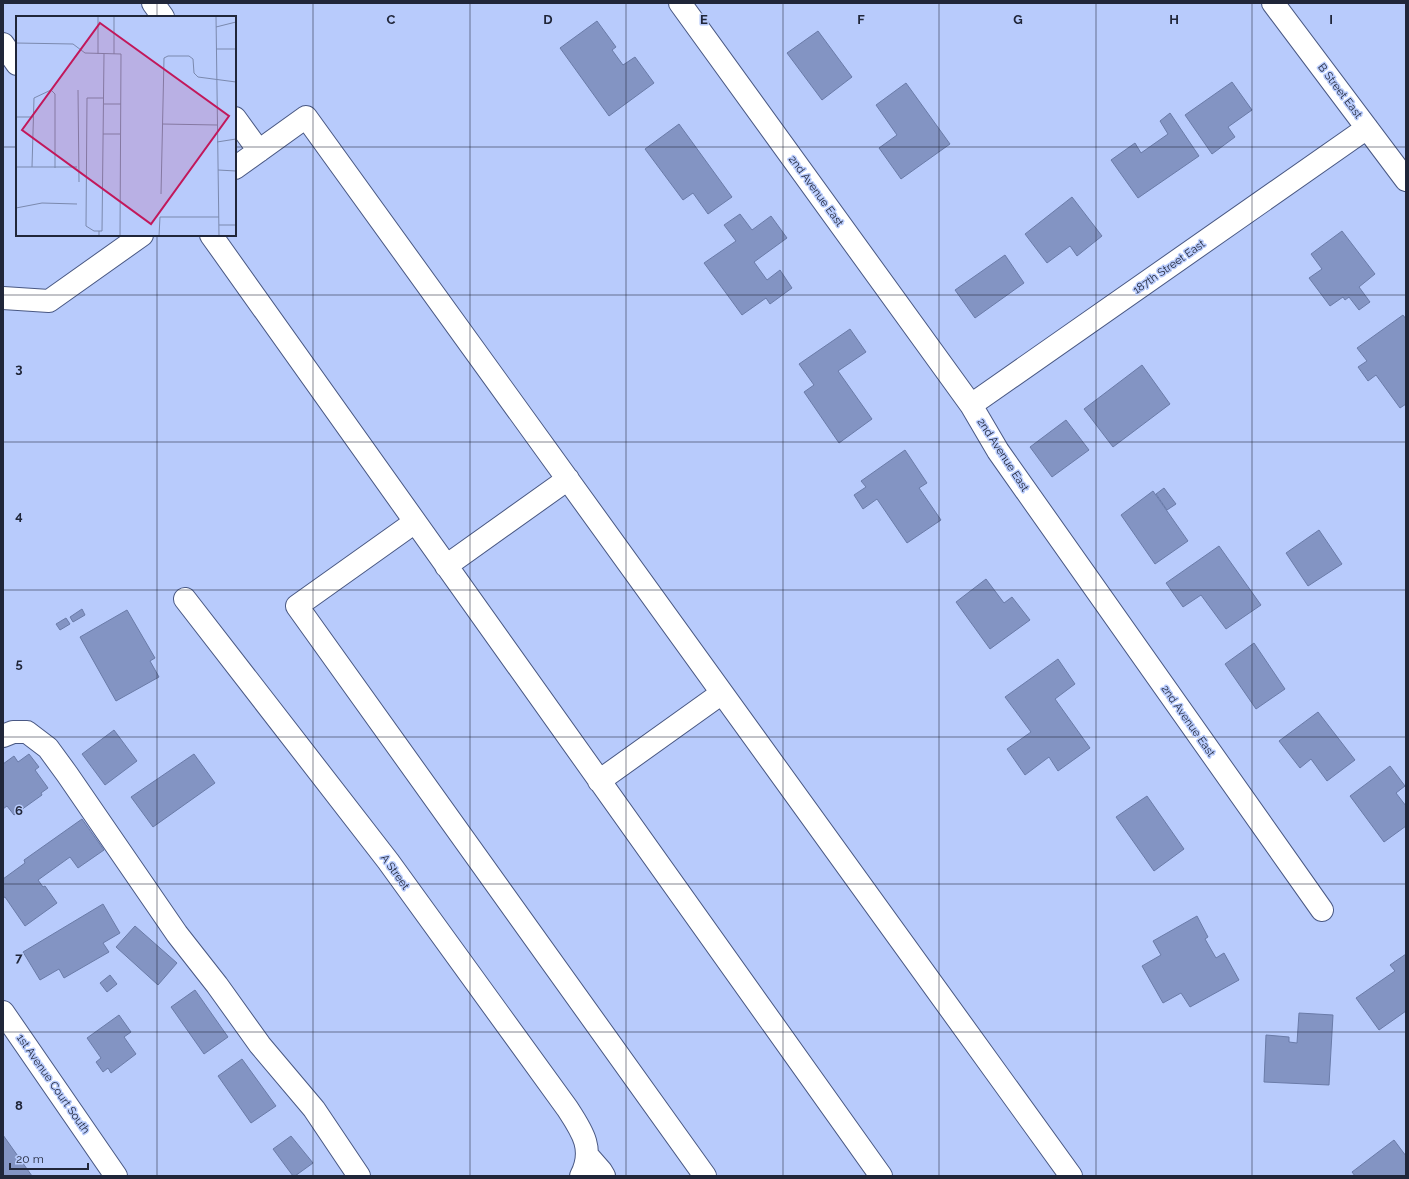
<svg xmlns="http://www.w3.org/2000/svg" width="1409" height="1179" viewBox="0 0 1409 1179" font-family="Raleway,sans-serif">
<rect width="100%" height="100%" fill="#b8cbfc"/>
<path fill="#8394c3" stroke="#6a7ba8" d="M597,21L616,47L612,50L623,65L635,57L654,83L609,116L560,48Z
M818,31L852,77L822,100L787,53Z
M1232,82L1252,110L1228,127L1235,137L1212,154L1185,115Z
M906,83L950,144L901,179L879,148L897,135L876,105Z
M1170,113L1199,156L1138,198L1111,160L1135,143L1141,153L1168,134L1160,121Z
M679,124L732,197L708,214L693,193L683,200L645,149Z
M1072,197L1102,236L1077,256L1070,246L1047,263L1025,234Z
M740,214L752,230L771,216L787,238L754,262L767,280L780,270L792,288L770,304L766,298L742,315L704,263L736,241L724,225Z
M1342,231L1375,274L1359,287L1370,302L1359,310L1349,297L1345,300L1343,297L1330,306L1309,278L1322,269L1311,254Z
M1005,255L1024,283L975,318L955,290Z
M1403,315L1406,319V404L1400,408L1376,375L1368,381L1358,367L1367,361L1357,348Z
M850,329L866,352L838,371L872,419L839,443L804,392L814,385L799,364Z
M1142,365L1170,404L1113,447L1084,409Z
M1066,420L1089,450L1052,477L1030,447Z
M905,450L927,483L919,488L941,520L907,543L877,499L863,509L854,495L866,487L861,481Z
M1164,488L1176,504L1167,510L1156,494Z
M1153,491L1188,541L1155,564L1121,515Z
M1319,530L1342,564L1308,586L1286,553Z
M1219,546L1261,605L1226,629L1201,595L1183,607L1166,583Z
M986,579L1004,603L1012,597L1030,620L990,649L956,602Z
M82,609L85,615L73,622L70,617Z
M127,610L155,658L150,661L159,677L116,701L80,637Z
M66,618L70,624L60,630L56,624Z
M1254,643L1285,689L1256,709L1225,664Z
M1058,659L1075,684L1055,699L1090,748L1058,771L1049,757L1025,775L1007,749L1031,732L1005,697Z
M1318,712L1355,760L1327,781L1311,759L1300,768L1279,741Z
M114,730L137,761L105,785L82,754Z
M29,754L39,767L35,770L48,788L41,793L42,795L14,815L7,806L3,809V764L14,756L18,762Z
M194,754L215,783L153,827L131,797Z
M1390,766L1405,786L1396,793L1406,806V826L1384,842L1350,796Z
M1147,796L1184,849L1154,871L1116,817Z
M82,819L104,850L78,868L70,857L38,880L43,887L45,886L57,903L25,926L5,897L3,898V879L25,863L24,860Z
M103,904L120,933L103,943L109,952L64,978L59,969L40,980L23,952Z
M1197,916L1208,937L1205,939L1216,958L1224,953L1239,980L1190,1007L1181,993L1163,1003L1142,966L1161,955L1153,941Z
M135,926L177,963L158,985L116,947Z
M1406,954V1011L1379,1030L1356,998L1395,971L1390,965Z
M110,975L117,984L107,992L100,983Z
M195,990L228,1037L204,1054L171,1007Z
M1299,1013L1333,1015L1329,1085L1264,1082L1266,1035L1289,1037V1042L1297,1043Z
M119,1015L131,1032L124,1037L136,1054L111,1073L108,1068L103,1072L96,1062L101,1058L87,1038Z
M242,1059L276,1106L251,1123L218,1076Z
M3,1135L32,1176H3Z
M291,1136L313,1163L295,1176H293L273,1149Z
M1394,1140L1406,1156V1176H1355L1352,1172Z"/>
<g fill="none" stroke-linecap="round" stroke-linejoin="round">
<defs>
<path id="minor" d="M153,3L163,17
M680,3L971,405L998,451L1322,910
M1273,3L1406,180
M3,44L17,64
M235,118L259,151
M235,168L306,117L1071,1176
M211,235L881,1176
M3,298L49,301L142,235
M971,405L1367,128
M415,522L297,606L705,1176
M446,566L568,479
M185,599L388,861L567,1108C582,1131 595,1149 581,1176
M3,736L13,732H27L48,748L67,774L177,934L217,985L260,1045L314,1109L359,1176
M599,781L722,693
M3,1012L116,1176
M587,1155L601,1171L604,1176"/>
</defs>
<use href="#minor" stroke="#495883" stroke-width="24"/>
<use href="#minor" stroke="#fff" stroke-width="22"/>
</g>
<path fill="none" stroke="#202639" stroke-width="1" stroke-opacity="0.55" d="M157,3V17M313,3V1176M470,3V1176M626,3V1176M783,3V1176M939,3V1176M1096,3V1176M1252,3V1176M3,147H17M235,147H1406M157,235V1176M3,295H1406M3,442H1406M3,590H1406M3,737H1406M3,884H1406M3,1032H1406"/>
<g text-anchor="middle" dominant-baseline="central" stroke-width="3" stroke-linejoin="round" paint-order="stroke">
<g font-size="11" fill="#202639" stroke="#b8cbfc">
<text transform="translate(1340 91) rotate(53)">B Street East</text>
<text transform="translate(816 191) rotate(54)">2nd Avenue East</text>
<text transform="translate(1169 267) rotate(-35)">187th Street East</text>
<text transform="translate(1003 455) rotate(57)">2nd Avenue East</text>
<text transform="translate(1188 721) rotate(55)">2nd Avenue East</text>
<text transform="translate(395 872) rotate(54)">A Street</text>
<text transform="translate(53 1084) rotate(55)">1st Avenue Court South</text>
</g>
</g>
<g transform="translate(16 16)">
<rect width="220" height="220" fill="#b8cbfc"/>
<path fill="none" stroke="#7b89ae" stroke-width="1" d="M200,0L203,220M200,11L220,6M0,27L57,28L69,37L105,38L104,220M200,33H220M82,38V0M98,38V0M62,74L63,166M88,88H105M0,101H17M146,108L201,109M87,118H104M201,126L220,123M0,151H61M16,151L18,82L35,74L39,78V152M202,154L220,155M145,178L148,42L152,40H173L177,43L178,57L182,61L220,66M0,192L26,187L61,188M203,209H220M83,215H78L70,210L71,82H88M83,220V215H86L88,38M143,220L144,201H203"/>
<path fill="#c2185b" fill-opacity="0.15" stroke="#c2185b" stroke-width="2" d="M84,7L213,100L135,208L6,114Z"/>
<rect width="220" height="220" fill="none" stroke="#202639" stroke-width="2"/>
</g>
<g font-size="13" text-anchor="middle" font-weight="bold" fill="#202639" stroke="#b8cbfc" stroke-width="3" stroke-linejoin="round" paint-order="stroke">
<text x="391" y="24">C</text>
<text x="548" y="24">D</text>
<text x="704" y="24">E</text>
<text x="861" y="24">F</text>
<text x="1018" y="24">G</text>
<text x="1174" y="24">H</text>
<text x="1331" y="24">I</text>
<text x="19" y="373">3</text>
<text x="19" y="520">4</text>
<text x="19" y="668">5</text>
<text x="19" y="815">6</text>
<text x="19" y="962">7</text>
<text x="19" y="1110">8</text>
</g>
<rect width="1409" height="1179" fill="none" stroke="#202639" stroke-width="8"/>
<path d="M10 1163v6h78v-6" fill="none" stroke="#202639" stroke-width="2"/>
<text x="16" y="1163" font-size="12" fill="#202639" stroke="#b8cbfc" stroke-width="3" paint-order="stroke">20 m</text>
</svg>
